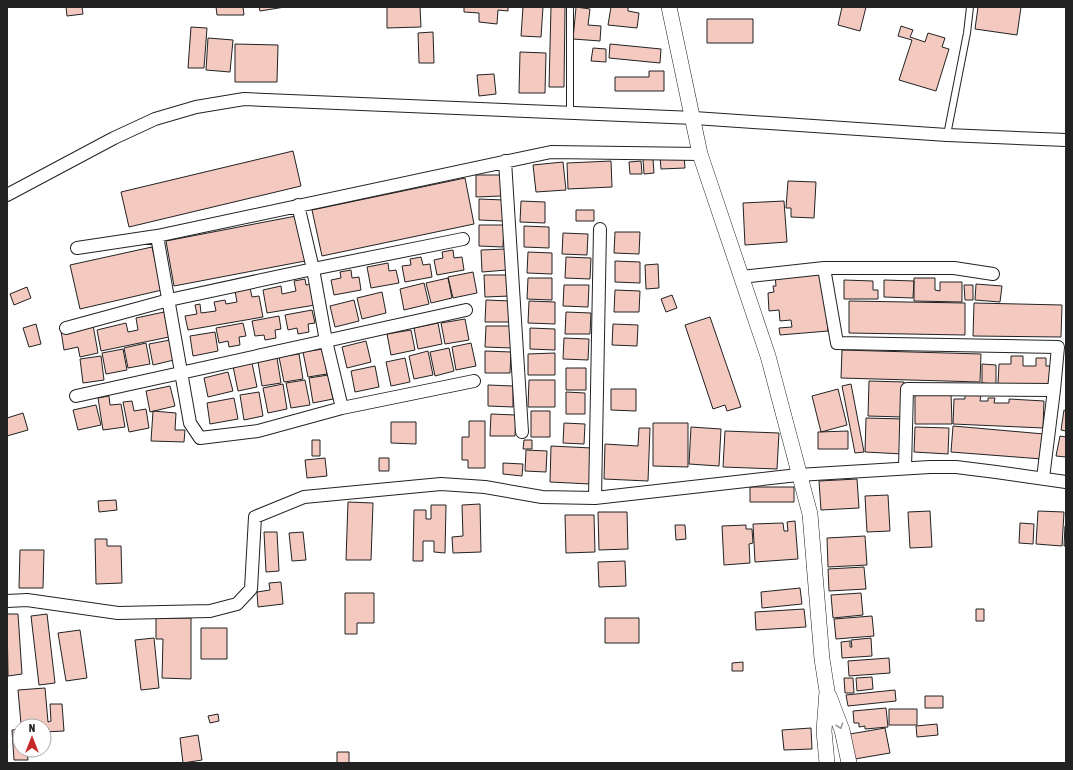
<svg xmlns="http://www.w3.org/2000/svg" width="1073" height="770" viewBox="0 0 1073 770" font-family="'Asap Condensed',sans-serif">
<rect width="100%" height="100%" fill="#fff"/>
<path fill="#f3c9c0" stroke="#222" d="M66,7H82L83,14L67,16Z
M216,7H243L244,15H217Z
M259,7H285L260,11Z
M387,7H420L421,27L387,28Z
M464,7H508V11L498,10L497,24L479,22V13L464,12Z
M523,7H543L541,37L521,36Z
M551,7H565L564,87H549Z
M576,7L590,9L588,25L601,26L600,41L573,39Z
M611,7H628V11L639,13L637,28L608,25Z
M842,7H866L860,31L838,25Z
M978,7H1021L1017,35L975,29Z
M707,19H753V43H707Z
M901,26L913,30L910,37L925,42L928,33L945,38L942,47L949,49L936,91L899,80L912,40L898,36Z
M191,27L207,28L204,68H188Z
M433,32L434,63H419L418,33Z
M208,38L233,40L230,72L206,70Z
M235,44L278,45L277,82H235Z
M610,44L661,49L660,63L609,58Z
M593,48L606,49V62L591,61Z
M520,52L546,53L545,93H519Z
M649,71H664V91H615V77H649Z
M494,74L496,94L479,96L477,75Z
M293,151L301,186L129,227L121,192Z
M684,154L685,168L661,169L660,156Z
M643,159H653L654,173L644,174Z
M611,161L612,187L568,189L567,163Z
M641,161L642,174H630L629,162Z
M563,162L566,190L536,192L533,165Z
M476,175H501V196L476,197Z
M465,178L474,224L322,256L312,210Z
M788,181L816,182L814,218L791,217V208H786Z
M479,199L504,200L503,221L479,220Z
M521,201L545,202V223L520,222Z
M784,201L787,242L745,245L743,203Z
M576,210H594V221H576Z
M296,216L305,261L174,286L166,241Z
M479,225H504L503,247L479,246Z
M524,226L549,227V248L524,247Z
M615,232H640L639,254L614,253Z
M563,233L588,234L587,255L562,254Z
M152,247L162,290L80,309L70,265Z
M506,249L507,270L482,272L481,250Z
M453,250L454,258L462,257L464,270L437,275L434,260L443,258L442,252Z
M528,252L552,253V274L527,273Z
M421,257L423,265L430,264L432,277L405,282L402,266L411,265L410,259Z
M566,257L591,258L590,279L565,278Z
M615,261L640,262V283L615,282Z
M388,263L389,271L396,270L399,283L371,288L367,267Z
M658,264L659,288L646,289L645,265Z
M351,270L352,278L359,277L361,290L334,295L331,280L341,278L340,272Z
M822,270L828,331L780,335L779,328L792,327L791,320L780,321L779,310L769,311L768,293L774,292L773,286H776L775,275Z
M473,272L477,293L453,298L448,277Z
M484,275H509L510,296L485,297Z
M448,278L452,298L431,303L426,283Z
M528,278H552V300L527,299Z
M914,278H935V290L940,291V282H962V302L914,301Z
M305,279L306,285L311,284L315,305L267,313L263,290L281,286L282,294L296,291L294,281Z
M844,280L873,281V290H878V299H844Z
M884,280L914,281L913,298L884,297Z
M424,283L429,304L404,310L400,289Z
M976,284L1002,286L1000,302L975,300Z
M564,285H589L588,307L563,306Z
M964,285H973V300H965Z
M27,287L31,298L14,305L10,294Z
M250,288L252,297L259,296L263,317L188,330L185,316L197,314L195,305L200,304L201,313L216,311L214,302L225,300L226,304L237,302L235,291Z
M615,290L640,291L639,312H614Z
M382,292L386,313L362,319L357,298Z
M672,295L677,308L666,312L661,299Z
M354,300L359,321L335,327L330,306Z
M486,300L511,301L510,322H485Z
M529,301L555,302V324L528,323Z
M849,301L965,303V335L849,333Z
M974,303L1062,305L1061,337L973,336Z
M312,310L315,323L308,324L309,332L298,334L297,328L288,330L285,315Z
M164,312L169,337L101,351L97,330L126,323L128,332L138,330L136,318Z
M566,312L591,313L590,334H565Z
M279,316L281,329L275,330L276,338L265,340L264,335L255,336L252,321Z
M710,317L741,407L727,411L725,405L713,409L685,325Z
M465,319L469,340L445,344L441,323Z
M243,323L246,336L239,337L240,345L229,347L228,341L219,343L216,328Z
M438,323L442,344L418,349L414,328Z
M36,324L41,344L29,347L23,328Z
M613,324L638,325L637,346L612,345Z
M93,325L98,353L80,357L78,347L64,350L61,331Z
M486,326H511V348L485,347Z
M530,328L555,329V350L530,349Z
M411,330L415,350L391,355L387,334Z
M215,332L218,351L193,356L190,336Z
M564,338L589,339L588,360L563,359Z
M170,340L174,360L153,365L149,344Z
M366,341L371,362L347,368L342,347Z
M146,343L150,364L128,368L124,348Z
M471,343L476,366L456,370L452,347Z
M449,348L454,371L435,376L430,352Z
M123,349L127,370L106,374L102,353Z
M323,349L327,374L308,377L303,352Z
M842,350L981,354L980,382L841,378Z
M428,351L433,375L414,379L409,356Z
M485,351L511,352L510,373H485Z
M555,353V375H528V354Z
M299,354L303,379L284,382L279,357Z
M101,356L104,380L83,383L80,359Z
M1011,356H1023V366H1036V358H1046V366H1050V384H998L999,364H1011Z
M277,358L281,383L262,386L258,362Z
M405,358L410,382L391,386L386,362Z
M252,363L257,387L238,391L233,366Z
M982,364L996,365V384L982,383Z
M375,366L379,387L355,392L351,371Z
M566,368H586V390H566Z
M228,372L233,391L208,397L204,378Z
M328,375L333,399L313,403L309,378Z
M305,380L310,405L291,408L286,383Z
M529,380H555V407H528Z
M869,381L904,382L903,417L868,416Z
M283,384L287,409L268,413L263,388Z
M851,384L864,452L855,453L842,386Z
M488,385L513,386V407L488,406Z
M170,386L175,406L150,412L146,391Z
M611,389H636V411L611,410Z
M838,389L847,425L821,432L812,396Z
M259,392L263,416L244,420L240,395Z
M566,392L585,393V414H566Z
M915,392H951L952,424H915Z
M965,394L981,395L980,401H988V398H995L994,403H1009V399L1044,401L1043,428L953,424L954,399H965Z
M109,396L110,405L121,404L125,427L103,430L98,398Z
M234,398L238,419L210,424L207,403Z
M132,401L134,411L146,409L149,428L129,432L123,402Z
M96,405L101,425L78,430L73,410Z
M1064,410L1066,411V431L1061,430Z
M153,411L176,413L175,430H185L184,442L151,441Z
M531,411H550V437H531Z
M23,413L28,430L7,436V418Z
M491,414L516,415L515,436H490Z
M866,418L904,419L903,454L865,452Z
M469,421H485V468H468V460H462V437H469Z
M391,422H416V444L391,443Z
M564,423L585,424L584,444L563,443Z
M653,423H688V467L653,466Z
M953,426L1044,434L1042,459L951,452Z
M691,427L721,429L719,466L689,464Z
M915,427L949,428L948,454L914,452Z
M639,428H650L648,481L604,479L605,444L638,446Z
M725,431L779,433L777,469L723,467Z
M848,431V449H818V432Z
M1060,436L1066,437V457L1056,456Z
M312,440H320V456H312Z
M524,440H532V449H523Z
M551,446L592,448L590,484L550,482Z
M526,450L547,451L546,472L525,471Z
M325,458L327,476L307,478L305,460Z
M379,458H389V471H379Z
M503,463L523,464L522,476L503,474Z
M857,479L859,508L821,510L819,481Z
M750,487H794V502H750Z
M888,495L890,531L867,532L865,496Z
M116,500L117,510L99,512L98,501Z
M348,502L373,503L371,560H346Z
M480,504L481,552L453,553L452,537L463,536L462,505Z
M431,505H446L445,553L434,552V541H423V561H413L414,510H426V519H431Z
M930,511L932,547L910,548L908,512Z
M1038,511L1064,512L1062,546L1036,544Z
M598,512H627L628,549L599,550Z
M565,515H594L595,552L566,553Z
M795,521L798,559L755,562L753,524L783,523L784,531H788L787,522Z
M1020,523L1034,524L1033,544L1019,543Z
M675,525H685L686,539L676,540Z
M746,525V529H752L753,543L749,544L750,563L724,565L722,526Z
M1065,526H1066V546H1064Z
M264,532H277L279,571L266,572Z
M303,532L306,560L292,561L289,533Z
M865,536L867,565L828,567L827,538Z
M95,539H107V546H121L122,583L96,584Z
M20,550H44L43,588H19Z
M625,561L626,586L599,587L598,562Z
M864,567L866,589L829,591L828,569Z
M281,582L283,604L258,607L257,592L270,590L269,583Z
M800,588L802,604L762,608L761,592Z
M345,593H374V623H357V634H345Z
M861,593L863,615L833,618L831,595Z
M804,609L806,627L756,630L755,612Z
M976,609H984V621H976Z
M7,614H18L22,674L8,676Z
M47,614L55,683L39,685L31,616Z
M872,616L874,636L836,639L834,619Z
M156,618H191V679L162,678L163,639H156Z
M605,618H639V643H605Z
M201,628H227V659H201Z
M80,630L87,678L66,681L58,633Z
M154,638L159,688L141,690L135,640Z
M871,638L872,656L842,658L841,642L850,641V647H852L851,640Z
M889,658L890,673L849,676L848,661Z
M743,662V671H732V663Z
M872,677L873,689L857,691L856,678Z
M844,678H853L854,693H845Z
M45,688L48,722L51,721L50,704H62L64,731L44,732V726H28V723L21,724L18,690Z
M895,690L896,701L848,706L846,695Z
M925,696H943V708H925Z
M886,708L888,727L865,729V726L859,727V723H854L853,711Z
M889,709H917V725H889Z
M218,714L219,721L210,723L208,716Z
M937,724L938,735L917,737L916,726Z
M811,728L812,749L784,750L782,730Z
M885,728L890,753L855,759L850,734Z
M20,729V750H27L28,760H14L12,730Z
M198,735L202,760L183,763L180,738Z
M337,752H349V763H337Z"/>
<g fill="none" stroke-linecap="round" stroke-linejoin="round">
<defs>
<path id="service" d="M570,7V112
M947,135L967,33L970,7"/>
<path id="minor" d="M505,161L522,432
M7,195L114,138L155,119L196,107L244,99L694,118L947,135L1066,140
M298,205L313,269L326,341L342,408
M157,236L190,423L200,438L258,431L342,408L474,381
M77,248L157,236L551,152L700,154
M824,268L837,343L1058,347L1054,390L1043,478
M741,277L824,268H954L993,274
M66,328L169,300L313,269L463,239
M76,396L466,310
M905,468L907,389L1054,390
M595,498L600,229
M7,601L27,600L118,613L210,611L237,604L251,589L255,517L304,497L441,484L485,487L542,497L595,498L798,475L930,467H956L996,472L1066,482"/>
<path id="tertiary" d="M669,7L700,154L768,356L810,514L822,659L827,691L824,731L827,763
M829,696L842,730L849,763"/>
</defs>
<use href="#service" stroke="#222" stroke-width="8"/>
<use href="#minor" stroke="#222" stroke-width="14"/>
<use href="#tertiary" stroke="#222" stroke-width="16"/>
<use href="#service" stroke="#fff" stroke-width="6"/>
<use href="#minor" stroke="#fff" stroke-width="12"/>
<use href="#tertiary" stroke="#fff" stroke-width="15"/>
</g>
<defs><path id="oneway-chevron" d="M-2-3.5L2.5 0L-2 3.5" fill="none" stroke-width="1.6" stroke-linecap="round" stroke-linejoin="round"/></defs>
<use stroke="#9c9c9c" href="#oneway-chevron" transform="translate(840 726) rotate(71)"/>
<rect width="1073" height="770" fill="none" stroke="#222222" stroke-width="16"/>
<g transform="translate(32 738)"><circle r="19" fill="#ffffff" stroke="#a7a7a7"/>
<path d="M0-3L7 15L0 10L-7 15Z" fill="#c62828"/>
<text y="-6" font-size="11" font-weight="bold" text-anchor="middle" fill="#222222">N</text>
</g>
</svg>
